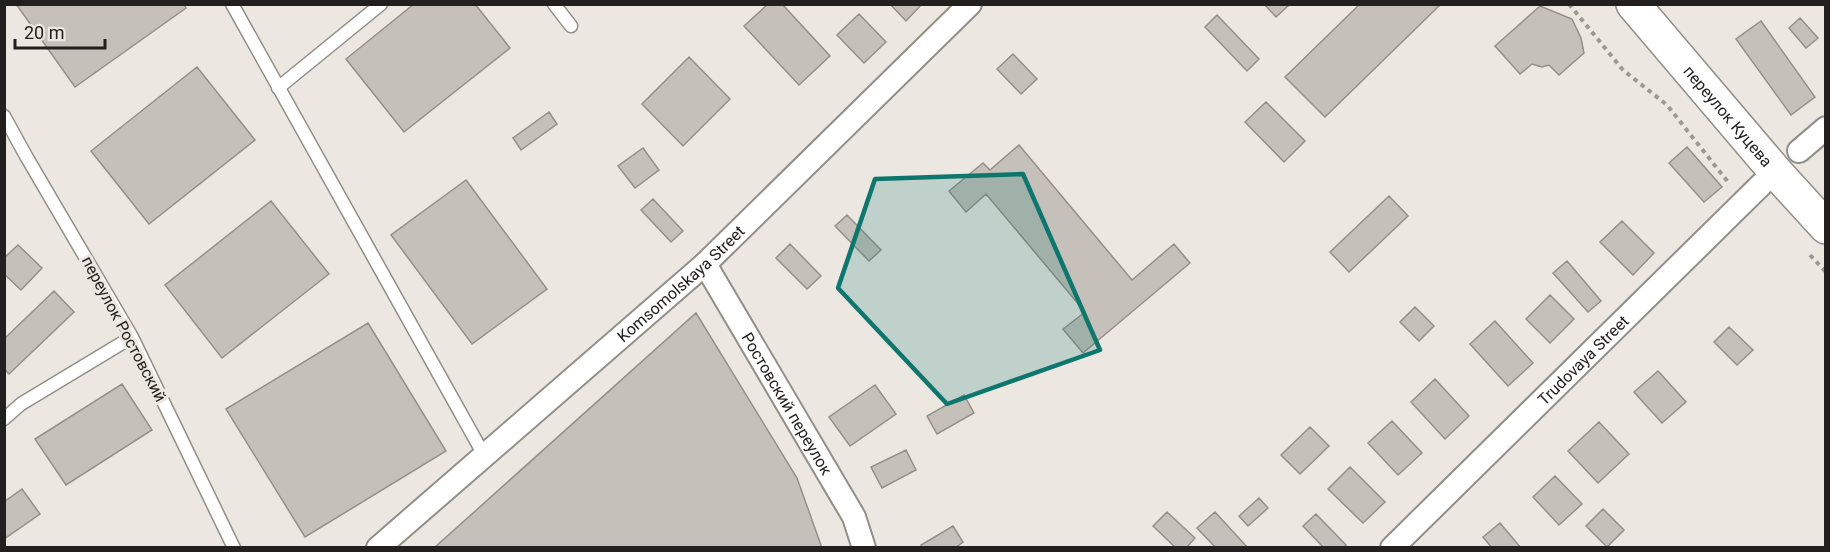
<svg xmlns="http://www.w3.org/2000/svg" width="1830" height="552" viewBox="0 0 1830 552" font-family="Roboto,sans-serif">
<rect width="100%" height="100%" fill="#ece8e1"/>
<path fill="#c5c0ba" stroke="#958f8a" stroke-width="1.5" d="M16,4H184L186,8L75,87Z
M414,4H475L510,48L404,132L346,59Z
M768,4H782L830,56L799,85L744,26Z
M890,4H922L906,21Z
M1264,4H1286L1288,6L1276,17Z
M1360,4H1441L1325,117L1285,77Z
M1540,6L1572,19L1581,38L1584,53L1559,75L1549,65L1542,67L1532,64L1520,74L1495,46Z
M859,14L886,42L864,63L837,35Z
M1217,15L1259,59L1247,71L1205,27Z
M1800,18L1818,38L1806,48L1789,28Z
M1761,21L1815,97L1791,115L1736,39Z
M1013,54L1037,79L1021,94L997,69Z
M689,57L730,99L683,146L642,104Z
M197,67L255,140L149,224L91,151Z
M1266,102L1305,141L1284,162L1245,122Z
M549,112L557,124L521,150L513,138Z
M1019,145L1132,280L1174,244L1190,263L1083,353L1063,329L1085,312L986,194L966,212L949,191L983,163L990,170Z
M1687,147L1722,187L1704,202L1669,163Z
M643,148L659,170L635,188L618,166Z
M466,180L547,289L472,344L391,235Z
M1389,196L1408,216L1349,272L1330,252Z
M653,199L683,231L671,242L641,210Z
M271,201L329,274L222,358L165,285Z
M847,215L881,250L869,261L835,226Z
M1622,221L1654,253L1633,275L1600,242Z
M790,244L821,276L807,289L776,258Z
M18,245L42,268L21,290L4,274V258Z
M1567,261L1601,301L1588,312L1553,273Z
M54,291L74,312L9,374L4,369V339Z
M1550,295L1574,319L1550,343L1526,319Z
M1415,307L1434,326L1419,341L1400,322Z
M696,313L797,478L822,548H434Z
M1495,321L1533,363L1508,386L1470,344Z
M368,323L446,451L305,537L226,409Z
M1729,327L1753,350L1737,365L1714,342Z
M1658,371L1686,402L1662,423L1634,392Z
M1435,379L1469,416L1445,439L1411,402Z
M122,384L152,430L66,485L35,439Z
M875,385L896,414L850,446L829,417Z
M964,395L974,413L937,434L927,416Z
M1392,421L1422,453L1398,475L1368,443Z
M1599,422L1629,454L1598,483L1568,451Z
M1310,427L1329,446L1300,474L1281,455Z
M906,450L916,470L882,488L871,467Z
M1350,467L1385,502L1363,523L1328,489Z
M1555,476L1582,504L1559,525L1533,497Z
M22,489L40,514L4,539V502Z
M1259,498L1268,508L1248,526L1239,516Z
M1603,509L1624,530L1607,547L1586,526Z
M1167,512L1195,538L1186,548H1176L1153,526Z
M1215,512L1248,548H1216L1197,528Z
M1316,514L1346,545L1343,548H1324L1303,526Z
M1500,523L1521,548H1492L1483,537Z
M953,526L963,542L955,548H923L921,545Z"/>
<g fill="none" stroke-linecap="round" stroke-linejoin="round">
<defs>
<path id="lane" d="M232,4L484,455
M554,4L571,26
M278,88L381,4
M4,116L26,156L132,337L234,548
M4,419L21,404L132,337"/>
<g id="street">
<path d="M1799,151L1826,128"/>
<path id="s1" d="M705,264L854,517L864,548"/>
<path id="s2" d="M378,548L705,264L970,4"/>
<path id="s3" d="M1392,548L1775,171"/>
</g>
<g id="secondary">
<path id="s4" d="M1633,4L1775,171L1826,227"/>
</g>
</defs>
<use href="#lane" stroke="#928e88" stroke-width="15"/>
<use href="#street" stroke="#928e88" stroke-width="26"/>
<use href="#secondary" stroke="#928e88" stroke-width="36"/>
<path stroke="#9c9994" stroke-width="4" stroke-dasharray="4.5 4.5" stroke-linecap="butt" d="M1569,4L1623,70L1667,105L1728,182
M1810,255L1826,272"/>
<use href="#lane" stroke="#fff" stroke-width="12"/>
<use href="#street" stroke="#fff" stroke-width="22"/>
<use href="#secondary" stroke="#fff" stroke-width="33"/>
</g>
<path fill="#0f766e" fill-opacity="0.2" stroke="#0f766e" stroke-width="4.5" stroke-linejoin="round" d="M1023,174L1100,350L947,404L838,288L875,179Z"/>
<g text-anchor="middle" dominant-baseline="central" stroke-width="6" stroke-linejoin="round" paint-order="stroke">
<g font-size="16" fill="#22201e" stroke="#ece8e1">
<text stroke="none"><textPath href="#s4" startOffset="147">переулок Куцева</textPath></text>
<text stroke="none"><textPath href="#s2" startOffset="402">Komsomolskaya Street</textPath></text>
<text transform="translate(124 329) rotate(62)">переулок Ростовский</text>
<text stroke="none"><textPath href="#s3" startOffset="268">Trudovaya Street</textPath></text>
<text stroke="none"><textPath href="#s1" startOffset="162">Ростовский переулок</textPath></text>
</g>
</g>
<rect width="1830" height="552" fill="none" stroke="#22201e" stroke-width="12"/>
<path d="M15 39v9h90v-9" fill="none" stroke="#22201e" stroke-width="3"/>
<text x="24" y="39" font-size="18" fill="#22201e" stroke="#ece8e1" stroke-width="4.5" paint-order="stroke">20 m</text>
</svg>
